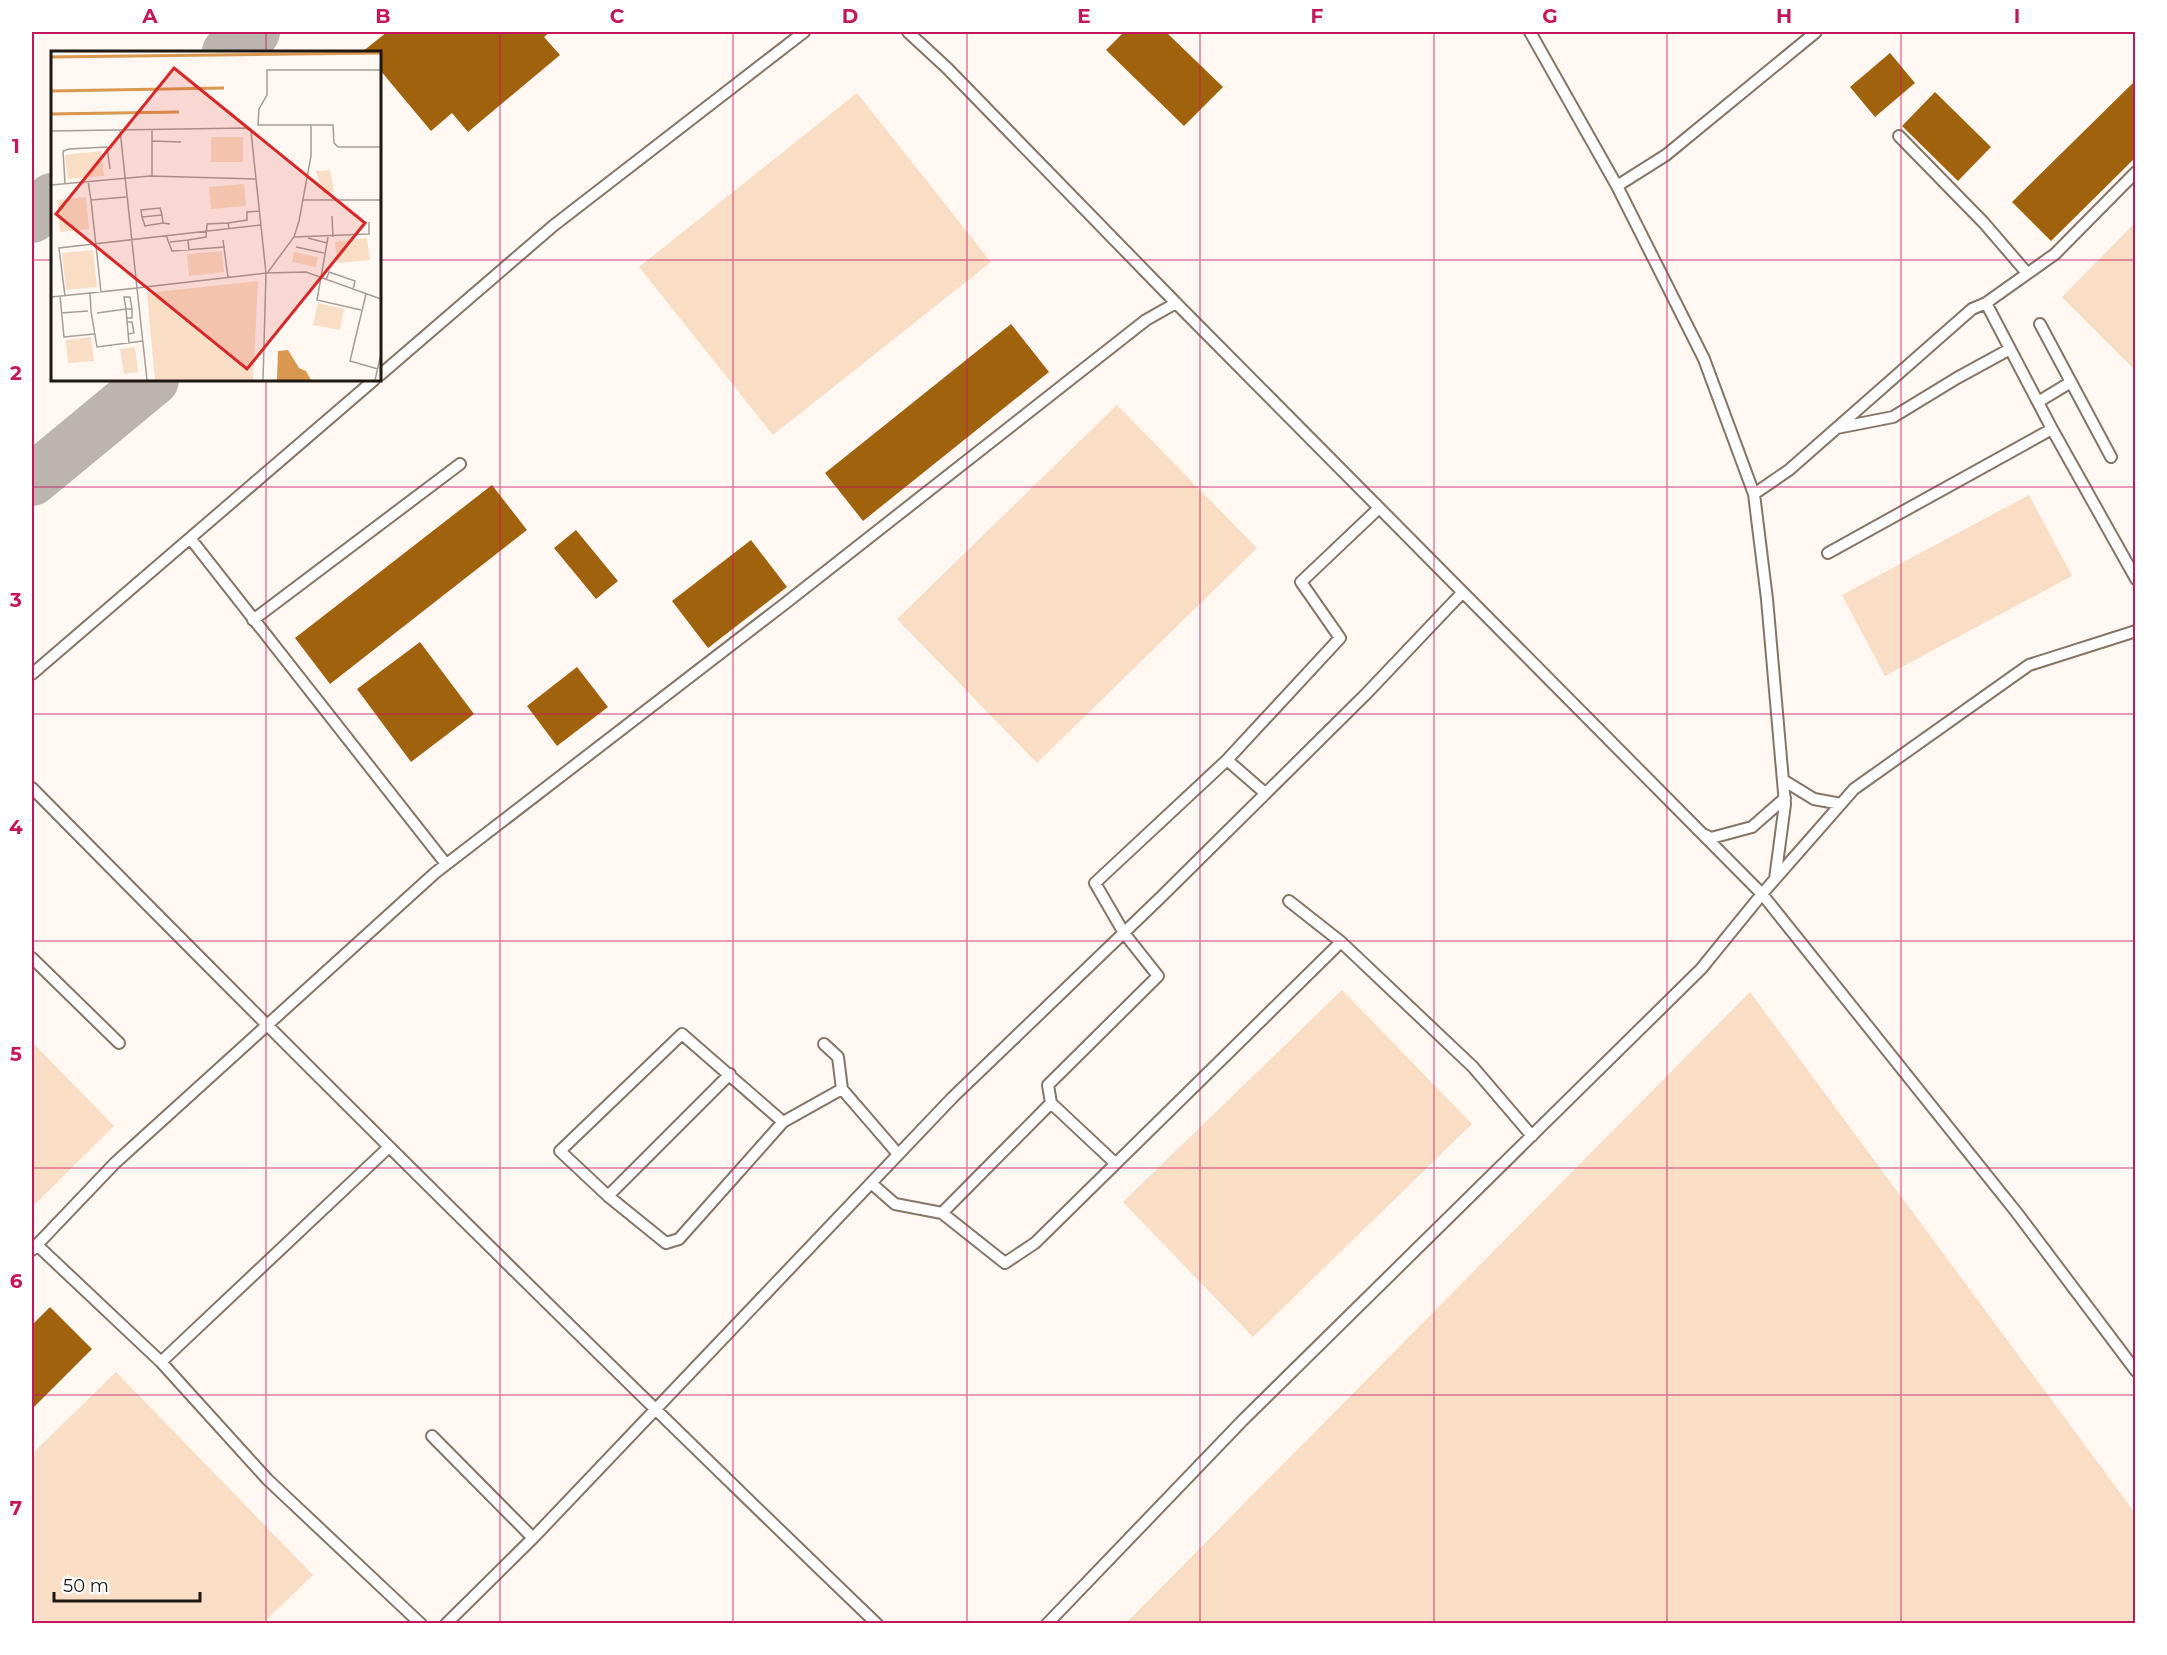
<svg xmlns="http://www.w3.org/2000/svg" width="2167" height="1655" viewBox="0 0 2167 1655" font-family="Montserrat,sans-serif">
<rect width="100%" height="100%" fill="#fff7f1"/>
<path fill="#f9dec5" d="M857,93L991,262L773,435L639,267Z
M2135,223V370L2062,297Z
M1117,405L1257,548L1037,763L897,619Z
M2029,495L2072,576L1885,676L1842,595Z
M1342,990L1472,1124L1253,1337L1123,1202Z
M1750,992L2135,1513V1623H1126Z
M32,1042L114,1126L32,1207Z
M116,1372L313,1575L263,1623H32V1454Z"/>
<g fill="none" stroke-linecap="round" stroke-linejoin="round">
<path stroke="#bcb5af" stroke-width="52" d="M228,52L254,32
M32,217L52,199
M32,480L153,380"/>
</g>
<path fill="#a1620e" d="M387,32H550L544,37L560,55L468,132L452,113L431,131L380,70V52H362Z
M1124,32H1166L1223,87L1184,126L1106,50Z
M1890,53L1915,83L1875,117L1850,87Z
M2136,80V157L2051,241L2012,202Z
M1935,92L1991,147L1958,181L1902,126Z
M1011,324L1049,372L863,521L825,473Z
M492,485L527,530L330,684L295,638Z
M576,530L618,581L596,599L554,548Z
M751,540L787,587L708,648L672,601Z
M420,642L474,714L411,762L357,689Z
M577,667L608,707L557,746L527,706Z
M50,1307L92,1349L32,1409V1325Z"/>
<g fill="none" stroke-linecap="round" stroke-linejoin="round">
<defs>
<path id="service" d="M908,32L947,68L1176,303
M1530,32L1617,186L1704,359L1754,494L1767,599L1785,804L1775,879
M1899,136L1984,223L2027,273
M1617,186L1666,155L1816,32
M1986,303L2052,429L2136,579
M2040,324L2111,457
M380,375L553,226L804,32
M2038,402L2071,382
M1837,428L1893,417L1957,378L2010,349
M1754,494L1789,470L1972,309L1986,303L2055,254L2136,172
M190,538L446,864
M1828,553L2052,429
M253,620L460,464
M32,674L374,380
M1227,760L1340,638L1301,582L1379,508
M1783,780L1814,799L1841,804
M32,788C310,1070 591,1349 877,1624
M1703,834L1711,838L1752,827L1785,798
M1289,901L1341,942L1473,1067L1532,1136
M32,958L119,1043
M824,1044L838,1057L842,1089L898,1154
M730,1074L608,1196L560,1151L682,1034L783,1122L842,1089
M1051,1103L1048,1085L1158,976L1124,933L1095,883L1227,760L1265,793
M871,1183L895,1204L942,1213L1005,1263L1035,1243L1341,942
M608,1196L666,1243L679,1239L783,1122
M942,1213L1051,1103L1115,1163
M37,1245L161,1362L389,1147
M32,1250L115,1163L435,873L787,602L1146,320L1176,303L1762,894L1854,789L2029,665L2136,631
M161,1362L267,1479L421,1624
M432,1436L533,1538
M446,1624L533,1538L953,1097L1159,899L1366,694L1462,593
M1047,1624L1243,1420L1701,969L1762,894L2017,1213L2136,1371"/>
</defs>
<use href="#service" stroke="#857566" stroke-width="14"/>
<use href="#service" stroke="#fff" stroke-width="10"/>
</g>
<path fill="none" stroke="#c2185b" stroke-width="1.5" stroke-opacity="0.55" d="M266,32V52M500,32V1624M733,32V1624M967,32V1624M1200,32V1624M1434,32V1624M1667,32V1624M1901,32V1624M32,260H52M380,260H2136M266,380V1624M32,487H2136M32,714H2136M32,941H2136M32,1168H2136M32,1395H2136"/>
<g transform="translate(51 51)">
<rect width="330" height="330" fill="#fff7f1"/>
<path d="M160,86H192V111H160ZM50,100L53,125L17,128L14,104ZM279,119L283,141L272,143L265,120ZM193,133L195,155L160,158L158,136ZM35,146L38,178L9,181L6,149ZM316,187L319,209L286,212L284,191ZM42,199L46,236L15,239L11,202ZM171,200L173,221L138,225L136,203ZM243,201L267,206L265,216L241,211ZM207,230L202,329H104L96,242ZM267,252L293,258L289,279L262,274ZM40,286L43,310L17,312L15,289ZM84,296L87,321L73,323L69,298Z" fill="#f9dec5"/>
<path d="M237,299L248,317L255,320L260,329H226L227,300Z" fill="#d9974f"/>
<path fill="none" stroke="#d9974f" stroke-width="3" d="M0,6L330,2M0,40L173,37M0,63L128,61"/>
<path fill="none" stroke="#a59e98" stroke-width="1.5" d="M260,74H282L283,92L287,96H330M69,79L86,237L39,242L40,260L46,296L92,290M0,80L195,77L200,80L205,128M101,90L130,91M101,125V78M37,130L40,149L75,146M14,132L12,100L18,98L56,96L59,118M0,134L99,125L205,128L215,222L255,221L330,248M40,149L50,241M252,149H330M111,164L91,166L90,159L109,157L111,164L112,172L119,173M281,165L282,186M91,166L94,175L112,172M177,172L196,169V161L208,160M115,184L121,200L174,196M243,186L318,183V171M277,186L266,249L310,259M257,187L276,192M137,189L155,186L156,173L177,172L178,177M172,189L177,227M119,191L137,189L138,199M245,196L273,202M217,221L243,186L248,170L260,105V74H207L208,58L216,44V19H330M275,229L278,221L304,230L302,239M315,243L299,310L327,318M9,245L13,286L43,283M14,245L8,197L210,174M0,246L39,242M10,262L37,260M46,262L75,258L78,292M75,267H81V258H75L73,246H79L81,258M76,271H81L83,282L77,283M96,329L86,237L215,222L212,329M324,329L330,303"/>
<path fill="#d62828" fill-opacity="0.15" stroke="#d62828" stroke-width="3" d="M123,17L314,172L196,318L5,163Z"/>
<rect width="330" height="330" fill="none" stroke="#1e1812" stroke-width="3"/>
</g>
<rect width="2167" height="1655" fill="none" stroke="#ffffff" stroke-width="66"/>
<path d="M54 1592v9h146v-9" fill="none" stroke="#1e1812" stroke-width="3"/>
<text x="63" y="1592" font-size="18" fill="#1e1812" stroke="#ffffff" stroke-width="4.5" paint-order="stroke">50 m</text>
<rect x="33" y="33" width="2101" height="1589" fill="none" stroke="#c2185b" stroke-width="2"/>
<g font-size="20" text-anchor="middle" font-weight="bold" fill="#c2185b">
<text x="150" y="23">A</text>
<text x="383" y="23">B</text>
<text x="617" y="23">C</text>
<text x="850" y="23">D</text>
<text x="1084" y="23">E</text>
<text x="1317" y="23">F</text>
<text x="1550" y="23">G</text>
<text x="1784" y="23">H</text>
<text x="2017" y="23">I</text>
<text x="16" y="153">1</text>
<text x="16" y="380">2</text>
<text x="16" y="607">3</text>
<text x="16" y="834">4</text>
<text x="16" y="1061">5</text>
<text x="16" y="1288">6</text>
<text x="16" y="1515">7</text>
</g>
</svg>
